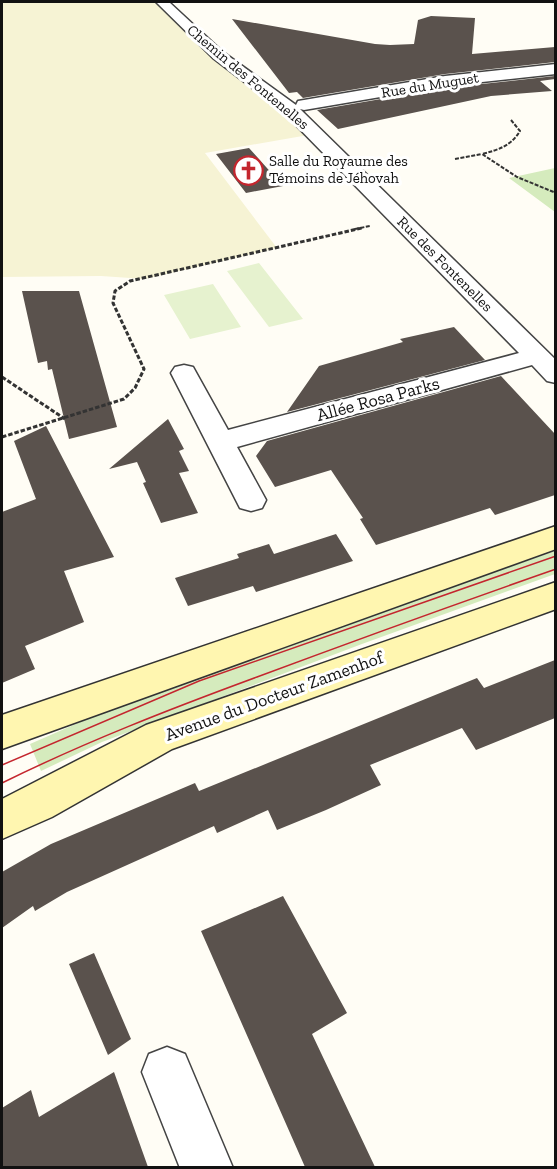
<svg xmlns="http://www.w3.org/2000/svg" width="557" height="1169" viewBox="0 0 557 1169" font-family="'Zilla Slab',serif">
<rect width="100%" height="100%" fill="#fffdf5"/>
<path fill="#f6f3d4" d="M2,2H162L218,55L314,134L205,153L277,248L145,279L101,276L2,277Z"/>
<path fill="#d5ebbd" d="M555,168V212L509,178Z
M555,551V574L362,644L102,742L41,771L30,744L140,696Z"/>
<path fill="#e6f2cf" d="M259,263L303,319L269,327L227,271Z
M213,284L241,327L190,339L164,295Z"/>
<path fill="#5a524d" d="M431,16L475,18L472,54L555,47V62L445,74L303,98L297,92L289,93L232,19L375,44L390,45L414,44L418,20Z
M555,76V79L540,81L552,91L491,96L338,129L317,110L445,88Z
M249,148L283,186L246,193L216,154Z
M22,291H79L117,427L69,439L52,369L48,370L47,361L38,363Z
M454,327L485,360L287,412L319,366L403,342L400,339Z
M501,376L555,434V495L495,515L490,508L376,545L360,519L363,518L331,470L275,487L256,456L267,441Z
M168,419L184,449L179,451L189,471L179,473L198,513L161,523L143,483L146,482L137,462L109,469Z
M46,426L114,557L64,571L84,622L25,646L35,669L2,683V512L36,499L14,441Z
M336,534L353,561L256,592L253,586L188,606L175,578L239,558L237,554L269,544L274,554Z
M555,660V718L476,750L462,728L370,765L381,785L326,810L277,830L268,810L217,833L214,826L67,892L35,911L33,906L2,928V872L51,844L195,783L199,791L477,678L484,688Z
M283,896L347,1013L312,1034L375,1167H305L201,931Z
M94,953L131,1039L108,1055L69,964Z
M114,1072L148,1167H2V1108L31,1090L39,1117Z"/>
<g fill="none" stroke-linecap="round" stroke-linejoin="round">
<defs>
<path id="street" d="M156,2H169L223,52L296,105L298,101L304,100L445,76L556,64V74L445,86L304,110L300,109L556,360V383L547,381L532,365L237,447L266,500L262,508L251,511L240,508L171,373L175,367L184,365L193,367L228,430L519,353L281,110L213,58Z
M167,1047L185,1054L233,1168H180L142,1072L149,1054Z"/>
<path id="secondary" d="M556,526V549L2,749V715Z
M556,582V609L172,749L52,817L2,839V799L146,725Z"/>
</defs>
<use href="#street" stroke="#444" stroke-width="3"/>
<use href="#secondary" stroke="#333" stroke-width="3"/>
<path stroke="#333" stroke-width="2" stroke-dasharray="4 1.5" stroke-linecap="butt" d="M511,120L520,131C511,146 498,150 482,154L517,177L556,193
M455,159L482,154
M355,229L370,226"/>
<path stroke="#333" stroke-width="3" stroke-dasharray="4.5 2" stroke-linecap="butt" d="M2,377L65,419
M2,437L124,399L135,388L144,369L113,303L115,291L130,281L362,228"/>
<use href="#street" fill="#fff" fill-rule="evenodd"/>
<use href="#secondary" fill="#fff6b0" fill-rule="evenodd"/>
<path stroke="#c4262e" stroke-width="1.5" d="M2,765L199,681L556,556
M2,783C85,742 170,709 257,677C356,640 456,604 556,569"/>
</g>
<defs>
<symbol id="church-ring" viewBox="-11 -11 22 22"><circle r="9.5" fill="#fff" stroke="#c4262e" stroke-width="1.5"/><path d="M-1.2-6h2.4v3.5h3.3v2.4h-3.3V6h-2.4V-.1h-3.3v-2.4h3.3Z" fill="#c4262e"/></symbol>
</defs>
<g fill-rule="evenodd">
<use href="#church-ring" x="232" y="154" width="33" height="33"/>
</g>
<g text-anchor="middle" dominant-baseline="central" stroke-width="6" stroke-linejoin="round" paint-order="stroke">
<g font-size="15" fill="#111" stroke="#fff">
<text transform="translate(248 77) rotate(40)">Chemin des Fontenelles</text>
<text transform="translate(430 85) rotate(-9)">Rue du Muguet</text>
<text transform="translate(445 264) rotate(45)">Rue des Fontenelles</text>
</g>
<g font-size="15" fill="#111" stroke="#fff" text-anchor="start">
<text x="269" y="161">Salle du Royaume des<tspan x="269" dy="17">Témoins de Jéhovah</tspan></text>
</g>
<g font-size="18" fill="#111" stroke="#fff">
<text transform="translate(378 399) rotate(-15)">Allée Rosa Parks</text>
<text transform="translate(274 696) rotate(-20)">Avenue du Docteur Zamenhof</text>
</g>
</g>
<rect width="557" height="1169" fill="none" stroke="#111111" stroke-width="6"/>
</svg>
